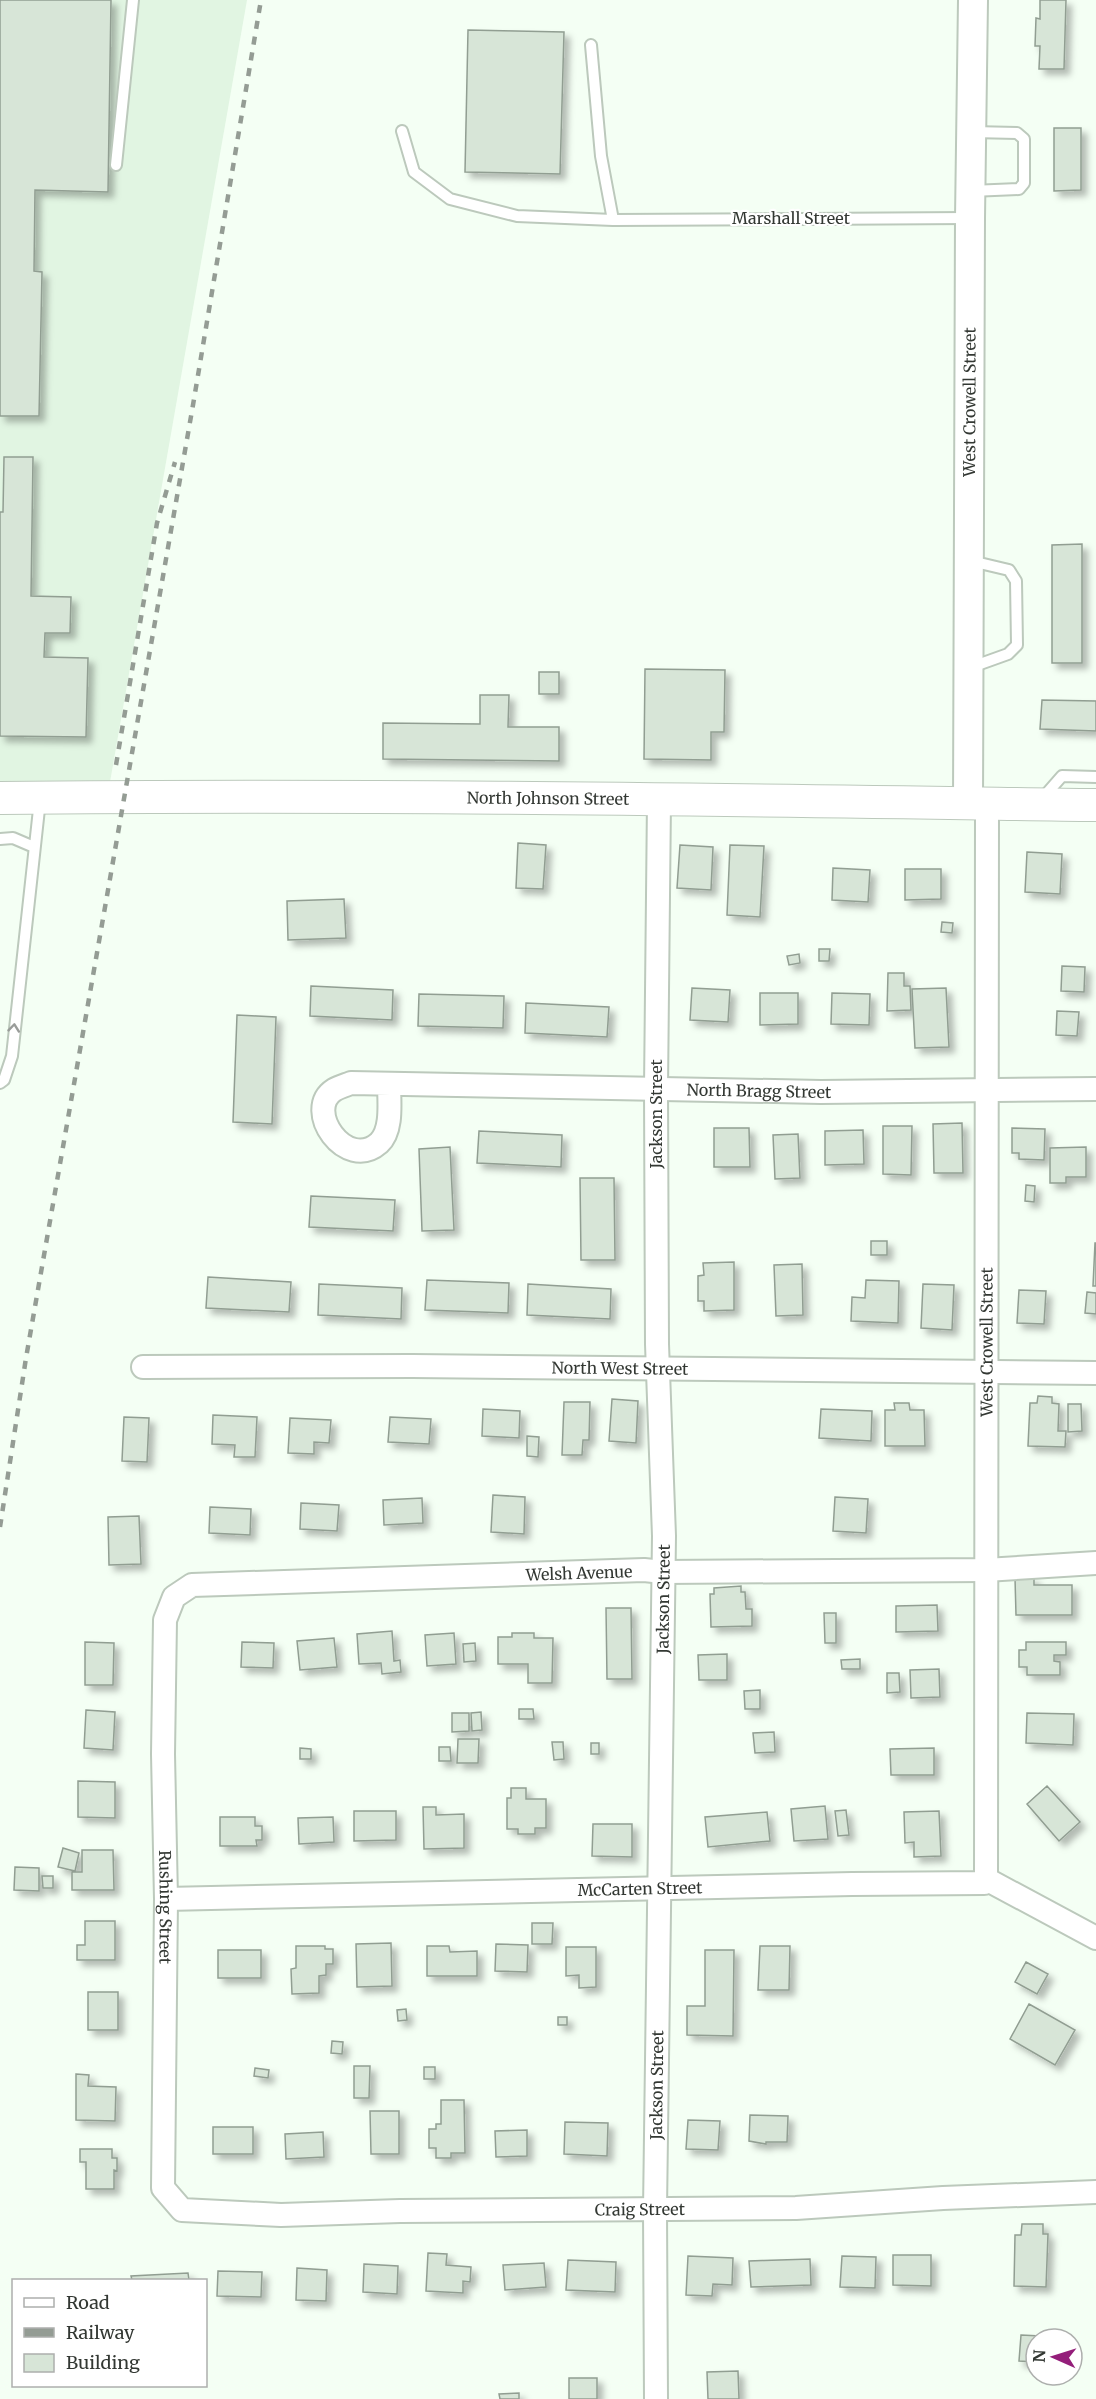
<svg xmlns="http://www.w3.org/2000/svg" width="1096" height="2399" viewBox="0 0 1096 2399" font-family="Merriweather,serif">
<defs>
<filter id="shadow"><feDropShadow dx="5.5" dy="5.5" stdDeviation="3" flood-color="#0004"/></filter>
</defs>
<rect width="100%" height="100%" fill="#f4fff4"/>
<path fill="#e1f5e2" d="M0,0H247L110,782L0,781Z"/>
<path fill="#d7e5d7" stroke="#919e92" stroke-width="1.5" filter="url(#shadow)" d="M0,0H111L108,192L35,190L34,271L42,272L39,416H0Z
M1040,0H1066L1064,69H1039L1040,46H1035L1036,18L1040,19Z
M468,30L564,32L560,174L465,172Z
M1054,128H1081V190L1054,191Z
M4,457H33L31,596L71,597L70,633H45L44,657L88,658L86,737L0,736V512H3Z
M1082,544V663H1052V545Z
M645,669L725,670L724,732H711V760L644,759Z
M539,672H559V694H539Z
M480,695H509L508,727H559V761L383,759V723L480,724Z
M1042,700L1096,701V731L1040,729Z
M518,843L546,845L543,889L516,888Z
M680,845L713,847L711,890L677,888Z
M730,845L764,846L760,917L727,915Z
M1027,852L1062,854L1060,894L1025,892Z
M833,868L870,870L868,902L832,900Z
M905,869H941V899L905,900Z
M344,899L346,938L288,940L287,901Z
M942,922L953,923L952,933L941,932Z
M819,949H830L829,961H819Z
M799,954L800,963L789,965L787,956Z
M1062,966L1085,967L1084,992L1061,991Z
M888,973H904V986H910L911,1010L887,1011Z
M311,986L393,990L392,1020L310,1016Z
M692,988L730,990L728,1022L690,1020Z
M946,988L949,1047L915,1048L912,989Z
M760,993H798V1024L760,1025Z
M832,993L870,994L869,1025L831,1024Z
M419,994L504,996L503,1028L418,1026Z
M526,1003L609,1007L607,1037L525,1033Z
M1057,1011L1079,1012L1077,1036L1056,1035Z
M237,1015L276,1017L272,1124L233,1122Z
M962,1123L963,1173H934L933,1124Z
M883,1126H912L911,1175L883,1174Z
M714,1128H749L750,1167H714Z
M1012,1128L1045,1129L1044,1160L1019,1159V1153H1012Z
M863,1130L864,1164L825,1165V1131Z
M479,1131L562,1135L561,1167L477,1163Z
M798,1134L800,1178L775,1179L773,1135Z
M450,1147L454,1230L422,1231L419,1149Z
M1086,1147V1177H1066V1183H1050V1148Z
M580,1178H614L615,1260H581Z
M1026,1185L1035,1186L1034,1202L1025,1201Z
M311,1196L395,1200L393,1231L309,1227Z
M871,1241H887V1255H871Z
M1095,1243H1096V1286H1093Z
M734,1262V1310L704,1311V1301H698V1276L704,1275L703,1263Z
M802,1264L803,1315L776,1316L774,1265Z
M208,1277L291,1282L289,1312L206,1308Z
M427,1280L509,1283L508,1313L425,1310Z
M866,1280L899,1281L898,1323L851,1321L852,1297L865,1298Z
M319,1284L402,1288L401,1319L318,1315Z
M528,1284L611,1289L610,1319L527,1315Z
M923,1284L954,1285L952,1330L921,1328Z
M1019,1290L1046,1291L1044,1324L1017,1323Z
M1087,1292L1096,1293V1314L1085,1313Z
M1038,1396L1052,1397V1403L1059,1404L1058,1431H1066L1065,1447L1028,1446L1030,1403H1037Z
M612,1399L638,1401L636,1443L609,1441Z
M564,1402H590L589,1440H583L582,1455H562Z
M894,1403H909L910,1410H924L925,1446H885V1410H895Z
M1068,1404H1081L1082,1431L1068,1432Z
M483,1409L520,1411L519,1438L482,1436Z
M821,1409L872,1411L871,1441L819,1438Z
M213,1415L257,1417L255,1457H234L235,1445L212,1444Z
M124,1417L149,1418L147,1462L122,1461Z
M390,1417L431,1419L429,1444L388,1442Z
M290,1418L331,1420L329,1443L314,1442V1454L288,1453Z
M527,1436L539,1437L538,1457L527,1456Z
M493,1495L525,1497L524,1534L491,1532Z
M835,1497L868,1499L866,1533L833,1531Z
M422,1498L423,1523L384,1525L383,1500Z
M301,1503L339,1505L337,1531L300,1529Z
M210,1507L251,1509L250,1535L209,1533Z
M139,1516L141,1564L109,1565L108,1517Z
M1015,1578H1034V1585H1072V1615H1016Z
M741,1586V1592H745L746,1609H752V1626L711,1627L710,1594H714V1588Z
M937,1605L938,1631L896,1632V1606Z
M606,1608H631L632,1679H607Z
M824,1613H836V1643H825Z
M392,1631L394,1661L400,1660L401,1672L382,1674L381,1663L359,1664L357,1634Z
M454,1633L456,1664L427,1666L425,1635Z
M512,1633H534V1638H553L552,1683H528V1664H498V1637H512Z
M334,1638L337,1667L300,1670L297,1641Z
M85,1642L114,1643L113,1685H85Z
M242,1642L274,1643L273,1668L241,1667Z
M1026,1642H1066V1655H1054V1661L1060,1662V1675H1027V1667H1019V1650H1026Z
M475,1643L476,1661L464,1662L463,1644Z
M727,1654V1680H699L698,1655Z
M860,1659V1669H842L841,1660Z
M939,1669L940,1697L911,1698L910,1670Z
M887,1673H899L900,1692L887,1693Z
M760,1690V1709H745L744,1691Z
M519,1709H533L534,1719H519Z
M86,1710L115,1712L113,1750L84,1748Z
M481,1712L482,1730L472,1731L471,1713Z
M452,1713H469V1731L452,1732Z
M1027,1713L1074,1714L1073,1745L1026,1743Z
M774,1732L775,1752L755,1753L753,1733Z
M458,1739H479L478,1763H457Z
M552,1742H563L564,1759L554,1760Z
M591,1743H599V1754H591Z
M439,1747H450L451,1761H439Z
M300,1748L311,1749V1759H300Z
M934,1748V1775H891L890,1749Z
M78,1781L115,1782V1818L78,1817Z
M1047,1786L1080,1822L1059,1841L1027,1804Z
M511,1788H526V1799H546V1828H535V1834H518V1829H507V1798H511Z
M825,1806L828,1839L794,1841L791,1809Z
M423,1807H436V1815L464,1814V1848L424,1849Z
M846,1810L849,1835L838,1836L835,1811Z
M354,1811H396V1840L354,1841Z
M939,1811L941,1856L914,1857V1842L905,1843L904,1812Z
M767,1812L770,1841L708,1847L705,1817Z
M220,1817H255V1826H262V1840H256L257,1846H220Z
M333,1817L334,1842L299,1844L298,1818Z
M593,1824H632V1857L592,1856Z
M63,1848L79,1853L75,1871L58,1867Z
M82,1850H113L114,1890H72V1872H82Z
M15,1867L39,1868V1891L14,1890Z
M42,1876H53V1888H43Z
M85,1921H115V1960H77V1945H85Z
M532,1923H553L552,1944H532Z
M391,1943L392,1986L357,1987L356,1944Z
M496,1944L528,1945L527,1972L495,1971Z
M296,1946H325V1949H333V1964H326V1975L319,1976V1993L292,1994L291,1969L296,1968Z
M427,1946H449L450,1952L477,1951V1976H427Z
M760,1946H790L789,1990H758Z
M566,1947H596V1987L579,1988V1975L566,1976Z
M218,1950H261V1978H218Z
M705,1950H734L733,2036L687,2035V2006H705Z
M1026,1962L1048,1974L1037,1994L1015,1982Z
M88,1992H118V2030H88Z
M1029,2004L1075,2030L1055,2065L1010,2039Z
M406,2009L407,2020L398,2021L397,2010Z
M558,2017H567V2025H558Z
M332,2041L343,2042L342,2054L331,2053Z
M354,2066H370L369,2098H354Z
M424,2067H435V2079H424Z
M255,2068L269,2070L268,2078L254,2076Z
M76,2074L89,2075L88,2086L116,2087L115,2121L76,2120Z
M441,2100H464L465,2153H451V2158H436V2148H429V2129H436V2124H441Z
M370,2111H399V2154H371Z
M750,2115L788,2116L787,2142H766V2144L749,2141Z
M688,2120L720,2121L718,2150L686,2149Z
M565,2122L608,2123L607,2156L564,2154Z
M213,2127H253V2154H213Z
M527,2130V2156L496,2157L495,2131Z
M323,2132L324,2157L286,2159L285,2134Z
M80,2149H112V2158H117V2171L114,2170V2189H86V2162H80Z
M1022,2224H1043V2234H1048L1046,2287L1014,2286L1015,2235H1021Z
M428,2253L447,2254L446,2265L471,2267L470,2282L463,2281V2293L426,2291Z
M893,2255H931V2286L893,2285Z
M688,2256L733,2258L732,2285L713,2284L712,2296L686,2295Z
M842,2256L876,2257L875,2288L840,2287Z
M810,2259L811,2285L751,2287L749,2261Z
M568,2260L616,2262L615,2292L566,2290Z
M544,2263L546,2287L505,2290L503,2265Z
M364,2264L398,2266L397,2294L363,2292Z
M297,2268L327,2270L326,2301L296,2300Z
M218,2271L262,2272L261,2297L217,2296Z
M188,2273L189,2280H132L131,2276Z
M1021,2335L1060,2337V2339H1036V2362L1019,2361Z
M738,2371L739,2399H708L707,2372Z
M569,2378H597V2399H569Z
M519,2393V2399H500L499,2394Z"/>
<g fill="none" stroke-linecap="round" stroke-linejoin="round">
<defs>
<path id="service" d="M591,45L601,156L613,220
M402,131L414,172L450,199L517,216L613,220L970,218
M116,165L133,0
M971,191L1019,189L1024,183V139L1017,133L972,132
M969,668L1008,654L1017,645L1016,581L1009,570L971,561
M1041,800L1062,776L1096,777
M0,839L13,838L34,847
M0,1083L4,1080L12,1056L40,800"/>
<g id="minor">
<path id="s1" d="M389,1084C389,1101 393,1130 379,1143C346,1172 303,1110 334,1090C339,1087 346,1085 351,1083L821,1092L1096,1089"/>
<path id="s2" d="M143,1367L412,1366L1096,1373"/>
<path id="s3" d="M1096,1563L986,1570L663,1572L644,1570L192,1585L174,1597L165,1620L163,1754L166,1899L163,2188L182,2210L281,2215L400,2211L796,2208L943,2198L1096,2192"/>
<path id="s4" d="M986,1879L987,804"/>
<path id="s5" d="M166,1899L852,1884L984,1883L986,1879L1096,1938"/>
<path id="s6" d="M656,2399L655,2210L664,1536L657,1344L656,1088L659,800"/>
</g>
<g id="tertiary">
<path id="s7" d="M968,804L970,218L973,0"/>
</g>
<g id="secondary">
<path id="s8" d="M0,798C365,794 731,800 1096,805"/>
</g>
</defs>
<use href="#service" stroke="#bcc9bc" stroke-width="14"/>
<use href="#minor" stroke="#bcc9bc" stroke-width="26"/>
<use href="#tertiary" stroke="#bcc9bc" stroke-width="32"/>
<use href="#secondary" stroke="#bcc9bc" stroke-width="34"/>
<use href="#service" stroke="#fff" stroke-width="10"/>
<use href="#minor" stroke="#fff" stroke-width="22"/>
<use href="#tertiary" stroke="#fff" stroke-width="28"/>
<use href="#secondary" stroke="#fff" stroke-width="32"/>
<path stroke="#949c94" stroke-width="4.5" stroke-dasharray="8 8" stroke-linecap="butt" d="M116,765L157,523L175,462
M0,1527L26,1358L193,405L261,0"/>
</g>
<defs><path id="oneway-chevron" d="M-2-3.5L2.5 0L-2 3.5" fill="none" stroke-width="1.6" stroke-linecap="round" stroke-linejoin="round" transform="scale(1.5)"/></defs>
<use stroke="#999c99" href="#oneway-chevron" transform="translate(14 1028) rotate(-84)"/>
<g text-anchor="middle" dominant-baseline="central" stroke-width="4.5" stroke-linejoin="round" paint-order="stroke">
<g font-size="16" fill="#333833" stroke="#fff">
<text x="791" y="218">Marshall Street</text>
<text stroke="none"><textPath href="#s7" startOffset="402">West Crowell Street</textPath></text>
<text stroke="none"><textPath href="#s8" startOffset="548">North Johnson Street</textPath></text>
<text stroke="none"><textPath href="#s1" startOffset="592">North Bragg Street</textPath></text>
<text transform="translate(656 1114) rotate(-90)">Jackson Street</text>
<text stroke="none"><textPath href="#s4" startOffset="537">West Crowell Street</textPath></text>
<text stroke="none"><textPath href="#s2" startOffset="477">North West Street</textPath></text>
<text transform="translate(579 1573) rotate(-2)">Welsh Avenue</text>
<text stroke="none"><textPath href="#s6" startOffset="800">Jackson Street</textPath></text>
<text stroke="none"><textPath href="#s5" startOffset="474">McCarten Street</textPath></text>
<text stroke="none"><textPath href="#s3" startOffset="1238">Rushing Street</textPath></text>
<text stroke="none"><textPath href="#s6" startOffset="314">Jackson Street</textPath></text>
<text stroke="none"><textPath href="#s3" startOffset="2006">Craig Street</textPath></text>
</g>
</g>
<rect x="12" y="2279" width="195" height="108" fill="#ffffff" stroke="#adafad" stroke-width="1.5"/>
<rect x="24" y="2298" width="30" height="9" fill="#ffffff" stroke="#adafad" stroke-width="1.5"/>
<text x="66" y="2309" font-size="18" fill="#333833">Road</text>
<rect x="24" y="2328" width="30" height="9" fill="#949c94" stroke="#adafad" stroke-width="1.5"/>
<text x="66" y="2339" font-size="18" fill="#333833">Railway</text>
<rect x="24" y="2354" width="30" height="18" fill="#d7e5d7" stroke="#adafad" stroke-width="1.5"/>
<text x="66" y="2369" font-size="18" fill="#333833">Building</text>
<g transform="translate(1054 2357) rotate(273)"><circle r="28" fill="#ffffff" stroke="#adafad" stroke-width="1.5"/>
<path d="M0-4.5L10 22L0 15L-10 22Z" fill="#941e7a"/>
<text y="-9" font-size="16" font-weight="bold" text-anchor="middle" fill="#333833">N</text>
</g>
</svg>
